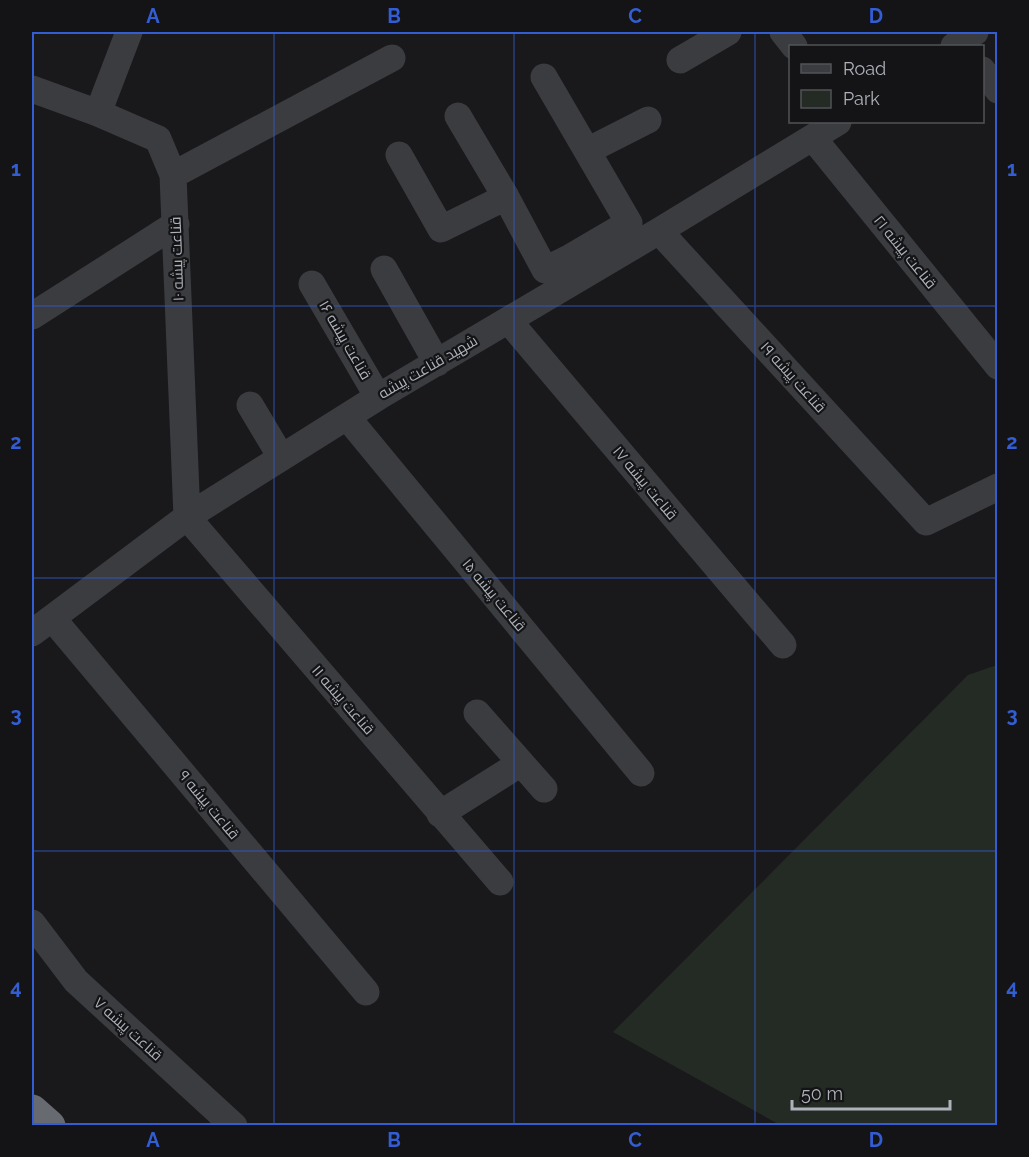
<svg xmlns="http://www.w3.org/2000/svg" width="1029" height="1157" viewBox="0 0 1029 1157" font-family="Raleway,Cairo,sans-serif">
<rect width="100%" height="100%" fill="#19191b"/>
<path fill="#242b24" d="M997,665V1125H780L613,1032L968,675Z"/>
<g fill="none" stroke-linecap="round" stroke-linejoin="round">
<path stroke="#3b3c40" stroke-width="27" d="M783,32L794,46
M954,46L975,32
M680,60L728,32
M982,70L998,90
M544,77L629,223L571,257L583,276
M32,89L98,113L158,139L173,175L187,517L500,882
M98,113L129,32
M458,116L506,197L545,270L571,257
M813,138L998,366
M587,151L648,120
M399,155L441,229L506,197
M173,175L392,58
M659,231L926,522L998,487
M384,269L437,363
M312,284L378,397
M32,316L176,224
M508,320L783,645
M250,405L281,457
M347,417L641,773
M52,618L366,992
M32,633L187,517L378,397L659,231L838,122
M477,713L544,789
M440,814L521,763
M32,923L76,981L234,1126"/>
<path stroke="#676a70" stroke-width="33" d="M32,1111L49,1126"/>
</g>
<path fill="none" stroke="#335dd3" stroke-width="1.5" stroke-opacity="0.55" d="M274,32V1126M514,32V1126M755,32V1126M32,306H998M32,578H998M32,851H998"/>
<g text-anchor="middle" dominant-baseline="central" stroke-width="4.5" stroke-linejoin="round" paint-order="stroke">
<g font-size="15" fill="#adb1b9" stroke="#141416">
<text transform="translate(905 252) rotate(51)">قناعت پیشه ۲۱</text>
<text transform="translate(177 259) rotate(-92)">قناعت پیشه ۱۰</text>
<text transform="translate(345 340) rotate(60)">قناعت پیشه ۱۶</text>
<text transform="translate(428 367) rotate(-30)">شهید قناعت پیشه</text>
<text transform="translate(793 377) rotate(48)">قناعت پیشه ۱۹</text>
<text transform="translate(645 483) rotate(50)">قناعت پیشه ۱۷</text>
<text transform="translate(494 595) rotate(50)">قناعت پیشه ۱۵</text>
<text transform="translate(343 700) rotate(49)">قناعت پیشه ۱۱</text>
<text transform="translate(209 805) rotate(50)">قناعت پیشه ۹</text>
<text transform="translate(128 1029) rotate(42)">قناعت پیشه ۷</text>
</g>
</g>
<rect width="1029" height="1157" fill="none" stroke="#141416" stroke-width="66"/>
<rect x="789" y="45" width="195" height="78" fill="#141416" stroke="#515357" stroke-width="1.5"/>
<rect x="801" y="64" width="30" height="9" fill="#3b3c40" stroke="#515357" stroke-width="1.5"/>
<text x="843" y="75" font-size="18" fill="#adb1b9">Road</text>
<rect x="801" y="90" width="30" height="18" fill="#242b24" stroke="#515357" stroke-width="1.5"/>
<text x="843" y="105" font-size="18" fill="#adb1b9">Park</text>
<path d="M792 1100v9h158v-9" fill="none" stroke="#adb1b9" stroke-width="3"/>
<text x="801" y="1100" font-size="18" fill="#adb1b9" stroke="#141416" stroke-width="4.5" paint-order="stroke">50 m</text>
<rect x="33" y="33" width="963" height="1091" fill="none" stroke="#335dd3" stroke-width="2"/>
<g font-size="20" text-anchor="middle" font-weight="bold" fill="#335dd3">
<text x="153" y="23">A</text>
<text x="394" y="23">B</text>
<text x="635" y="23">C</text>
<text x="876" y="23">D</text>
<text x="16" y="176">1</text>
<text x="1012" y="176">1</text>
<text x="16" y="449">2</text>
<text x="1012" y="449">2</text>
<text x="16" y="722">3</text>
<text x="1012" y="722">3</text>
<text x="16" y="994">4</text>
<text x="1012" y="994">4</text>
<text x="153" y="1147">A</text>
<text x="394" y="1147">B</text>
<text x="635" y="1147">C</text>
<text x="876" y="1147">D</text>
</g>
</svg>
